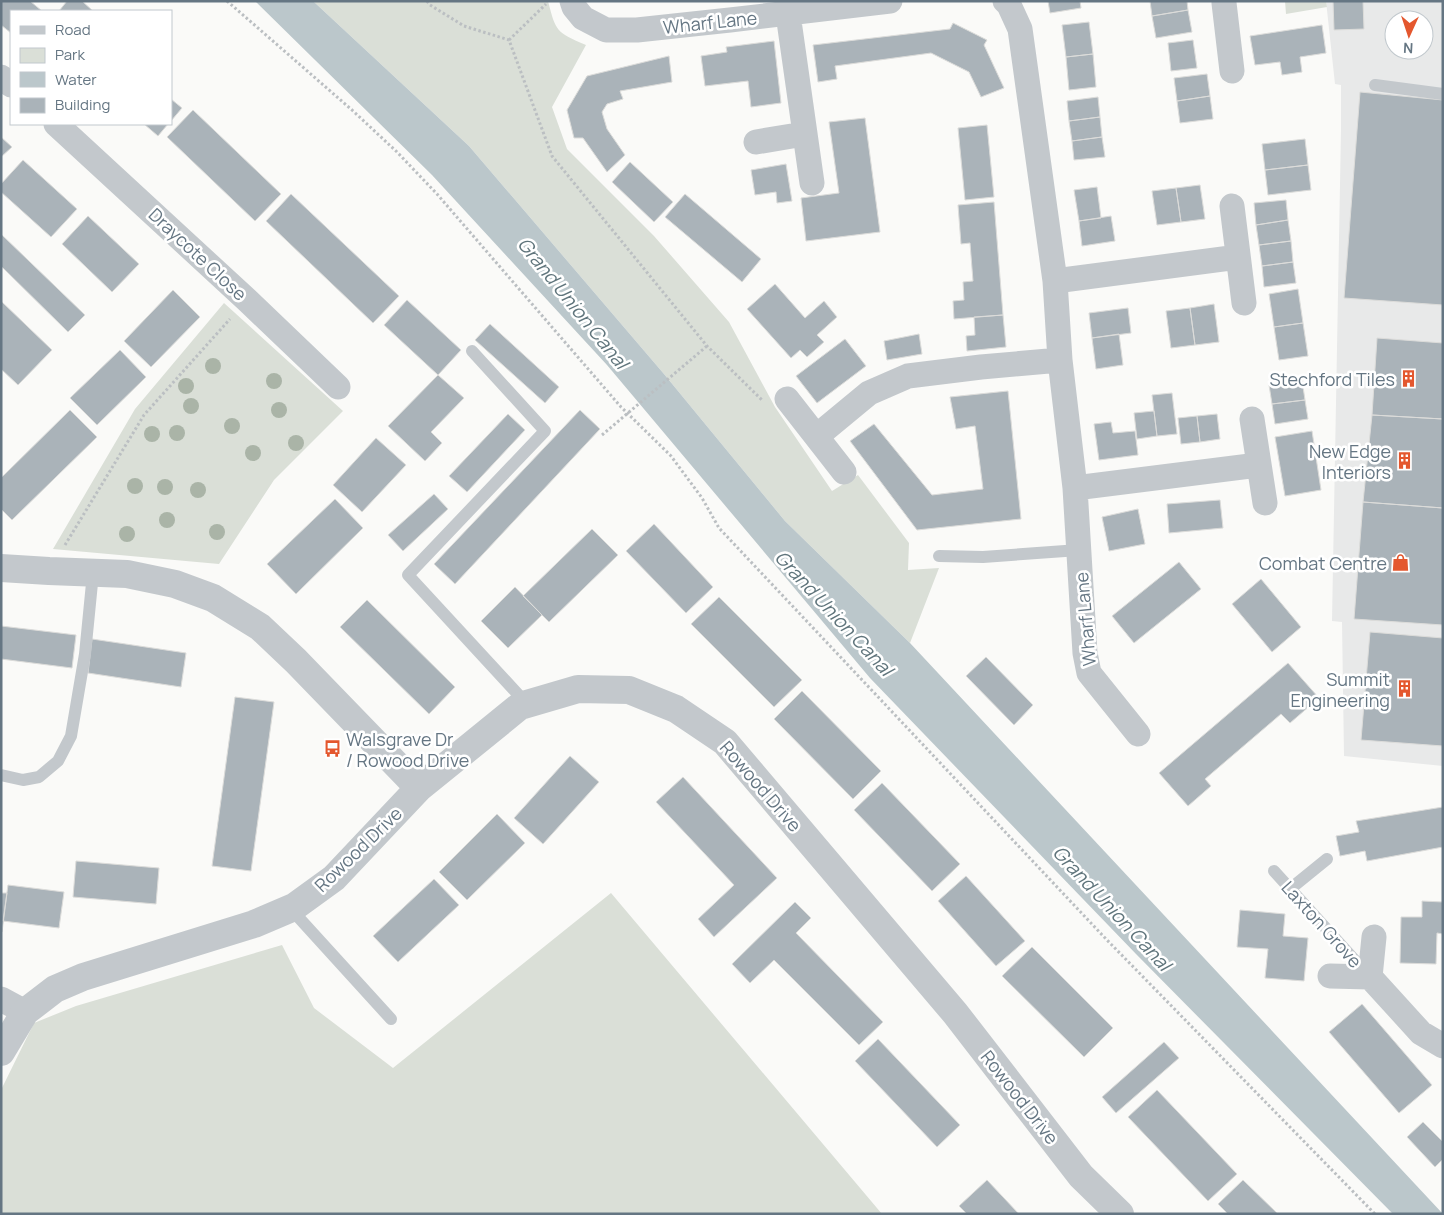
<svg xmlns="http://www.w3.org/2000/svg" width="1444" height="1215" viewBox="0 0 1444 1215" font-family="Manrope,sans-serif">
<rect width="100%" height="100%" fill="#fafaf8"/>
<path fill="#e8e9e9" fill-rule="evenodd" d="M1326,1H1443V766L1344,756L1342,622L1332,621L1341,130V85L1335,84ZM1394,20H1424V50H1394Z"/>
<path fill="#dadfd7" d="M313,1H548C556,32 556,32 586,45L552,107L567,149L654,236L729,322L775,407L832,491L858,475L909,543L908,570L939,568L910,643L785,521L664,374L469,146Z
M1285,1H1326L1327,7L1286,14Z
M224,303L343,411L274,480L219,564L53,549L135,409Z
M611,893L882,1214H1V1090L34,1023L76,1006L282,945L314,1008L393,1068Z"/>
<path fill="#bbc7cb" d="M255,1H313L469,146L664,374L785,521L910,643L1443,1214H1393L1136,954L870,678L607,365L432,175Z"/>
<path fill="#aab3b9" stroke="#dcdcda" d="M1,1H30L42,11H11V33L1,25Z
M67,1H82L93,11H59Z
M1048,1H1080L1081,8L1050,13Z
M1150,1H1187L1188,10L1152,16Z
M1333,1H1363L1364,29L1334,30Z
M1188,10L1192,32L1156,38L1152,16Z
M1089,22L1093,54L1066,57L1062,25Z
M953,23L987,40L984,45L1004,88L981,97L969,72L931,53L835,66L837,79L818,82L813,45L950,29Z
M1322,25L1326,53L1300,57L1302,72L1282,75L1280,62L1255,65L1250,36Z
M1193,40L1197,68L1171,71L1168,43Z
M774,41L781,103L751,107L748,81L705,86L701,56L727,52L726,47Z
M1093,54L1096,87L1069,90L1066,57Z
M669,56L672,82L620,91L623,99L607,104L602,112L607,129L625,155L607,172L583,138H574L567,110L587,76Z
M1207,74L1210,96L1177,101L1174,78Z
M1360,92L1443,100V305L1344,298Z
M1210,96L1213,119L1180,123L1177,101Z
M1098,97L1100,117L1069,121L1067,101Z
M171,99L182,108L171,121Z
M193,110L281,194L255,221L167,137Z
M1100,117L1102,137L1072,141L1069,121Z
M865,118L880,232L806,241L801,198L839,193L829,122Z
M144,124H168L158,136Z
M987,125L994,197L965,200L958,128Z
M1,137L12,147L1,157Z
M1102,137L1105,157L1074,160L1072,141Z
M1305,139L1308,165L1265,170L1262,144Z
M23,160L77,209L51,237L1,192V184Z
M630,162L673,202L654,222L612,182Z
M786,164L792,201L777,203L776,192L755,195L751,170Z
M1308,165L1311,190L1268,195L1265,170Z
M1200,185L1205,219L1181,222L1176,188Z
M1097,187L1101,218L1079,221L1074,190Z
M1176,188L1181,222L1157,225L1152,191Z
M291,194L399,296L373,323L266,221Z
M685,194L761,259L742,282L665,217Z
M1286,200L1288,220L1256,225L1254,203Z
M994,202L1003,315L954,319L953,301L964,300L963,282L973,281L970,243L961,244L958,205Z
M88,216L139,264L112,292L62,244Z
M1111,216L1115,241L1082,246L1079,221Z
M1288,220L1291,241L1259,245L1256,225Z
M1,234L85,315L68,332L1,266Z
M1291,241L1293,262L1262,266L1259,245Z
M1293,262L1296,283L1264,287L1262,266Z
M775,284L805,318L824,301L837,317L817,335L824,342L807,357L800,350L791,358L747,309Z
M1298,289L1303,323L1274,327L1269,294Z
M173,290L200,317L151,367L124,341Z
M407,300L461,350L438,375L384,325Z
M1,301L52,350L18,385L1,369Z
M1214,304L1219,342L1195,345L1190,308Z
M1128,308L1131,333L1092,338L1089,313Z
M1190,308L1195,345L1171,348L1166,311Z
M1003,315L1006,347L967,351L966,336L975,335L974,317Z
M1303,323L1308,356L1279,360L1274,327Z
M490,324L559,387L545,403L475,340Z
M919,334L922,354L887,360L884,341Z
M1119,334L1123,365L1096,369L1092,338Z
M1377,338L1443,343V419L1372,415Z
M845,339L866,366L817,403L796,376Z
M120,350L146,377L97,425L70,398Z
M438,375L464,398L431,432L442,443L425,461L388,426Z
M1302,380L1305,400L1272,404L1269,385Z
M1008,391L1021,519L917,530L850,441L874,424L932,495L983,489L975,426L956,429L950,397Z
M1172,393L1177,434L1157,436L1152,395Z
M1305,400L1308,419L1275,424L1272,404Z
M70,410L97,437L12,520L1,509V478Z
M580,410L600,429L455,584L434,564Z
M1154,411L1157,436L1137,439L1134,413Z
M508,414L525,430L467,492L449,476Z
M1217,414L1220,439L1200,442L1197,416Z
M1372,415L1443,419V508L1363,502Z
M1197,416L1200,442L1181,444L1178,418Z
M1111,422L1113,433L1135,431L1138,455L1099,460L1094,424Z
M1312,431L1321,490L1285,496L1275,437Z
M376,438L406,465L362,512L333,485Z
M434,494L448,509L403,551L388,535Z
M335,499L363,528L296,594L267,564Z
M1220,500L1223,528L1169,533L1167,504Z
M1363,502L1443,508V625L1354,619Z
M1138,509L1145,544L1109,551L1102,517Z
M654,524L713,587L686,613L626,551Z
M592,529L618,555L549,622L523,596Z
M1179,562L1201,589L1134,643L1112,616Z
M1261,579L1301,627L1272,652L1232,604Z
M515,587L542,615L508,648L481,621Z
M719,597L802,680L774,707L691,624Z
M367,600L455,687L429,714L340,627Z
M1,626L76,635L72,668L1,659Z
M1370,632L1443,638V746L1361,740Z
M92,639L186,653L181,687L88,673Z
M986,657L1033,705L1014,725L966,676Z
M1288,663L1319,698L1290,723L1281,714L1205,779L1211,786L1188,806L1159,773Z
M802,691L881,771L853,799L774,719Z
M235,697L274,702L251,871L212,866Z
M570,756L599,782L543,844L514,818Z
M683,777L777,878L714,937L698,919L734,885L656,802Z
M882,783L960,864L932,891L854,810Z
M1443,807V847L1367,861L1365,851L1340,856L1336,836L1359,832L1356,821Z
M497,814L525,843L467,900L439,872Z
M76,861L159,868L156,904L73,897Z
M966,876L1025,941L996,966L938,901Z
M434,879L459,905L398,962L373,936Z
M8,885L64,892L59,928L3,921Z
M1,893H7L2,932H1Z
M1422,901L1443,902V934L1437,933L1436,964L1400,963L1401,917H1422Z
M795,902L811,918L796,933L883,1022L859,1045L774,960L750,983L732,964Z
M1240,910L1285,914L1283,936L1308,938L1304,981L1265,978L1268,949L1237,947Z
M1032,947L1113,1028L1084,1057L1002,976Z
M1362,1004L1432,1085L1399,1113L1329,1032Z
M878,1039L960,1125L937,1147L855,1061Z
M1164,1042L1179,1058L1116,1113L1102,1097Z
M1157,1090L1237,1174L1208,1201L1128,1117Z
M1423,1122L1443,1142V1159L1435,1167L1407,1137Z
M987,1180L1019,1214H967L959,1206Z
M1243,1180L1278,1214H1228L1218,1204Z"/>
<g fill="none" stroke-linecap="round" stroke-linejoin="round">
<path stroke="#bbbfc2" stroke-width="3" stroke-dasharray="2.5 2.5" stroke-linecap="butt" d="M227,1L352,110L397,152L437,194L621,407L671,456L702,498L719,528L1106,939L1375,1214
M427,1L430,5L464,26L509,40L552,156L707,346L762,400
M509,40L546,4
M602,435L707,346
M65,545L144,415L230,319"/>
<path stroke="#c3c8cc" stroke-width="12" d="M1375,85L1443,94
M472,351L545,431L408,575L526,703
M939,556L983,557L1079,550
M1,775L23,780L39,777L58,761L71,736L85,654L93,573
M1274,871L1370,977
M1290,889L1327,859
M290,908L391,1019"/>
<path stroke="#c3c8cc" stroke-width="25" d="M572,1L574,7L583,18L606,30H637L730,20L890,1
M1005,1L1009,5L1020,29L1055,281L1060,360L1075,488L1085,653L1089,673L1138,734
M1224,3L1232,71
M788,14L812,183
M1,77L11,85
M56,124L247,300L338,387
M756,142L804,134
M1232,206L1244,303
M1055,281L1238,257
M787,399L844,472
M1252,419L1265,503
M817,436L869,393L908,376L981,367L1060,360
M1075,488L1258,465
M1330,976L1370,977L1374,937
M1370,977L1421,1033L1443,1046
M1,999L25,1012"/>
<path stroke="#c3c8cc" stroke-width="28" d="M1,568L49,571L127,574L175,584L213,598L260,627L296,661L419,788
M1,1052L25,1012L55,989L83,977L254,924L294,907L334,878L419,788L520,706L578,689L629,690L676,709L725,742L955,1013L1081,1176L1120,1214"/>
</g>
<g fill="#aab4a7">
<circle cx="213" cy="366" r="8"/>
<circle cx="274" cy="381" r="8"/>
<circle cx="186" cy="386" r="8"/>
<circle cx="191" cy="406" r="8"/>
<circle cx="279" cy="410" r="8"/>
<circle cx="232" cy="426" r="8"/>
<circle cx="177" cy="433" r="8"/>
<circle cx="152" cy="434" r="8"/>
<circle cx="296" cy="443" r="8"/>
<circle cx="253" cy="453" r="8"/>
<circle cx="135" cy="486" r="8"/>
<circle cx="165" cy="487" r="8"/>
<circle cx="198" cy="490" r="8"/>
<circle cx="167" cy="520" r="8"/>
<circle cx="217" cy="532" r="8"/>
<circle cx="127" cy="534" r="8"/>
</g>
<defs>
<symbol id="building-bare" viewBox="-9 -9 18 18"><path d="M-4-6H4V6H1V3H-1V6H-4ZM-2.5-4.3h1.7v1.8h-1.7ZM.8-4.3h1.7v1.8H.8ZM-2.5-1h1.7V.8h-1.7ZM.8-1h1.7V.8H.8Z" fill="#e4572e" stroke="#fff" stroke-width="2.5" paint-order="stroke"/></symbol>
<symbol id="shop-bare" viewBox="-9 -9 18 18"><path d="M-5-2.5h2.3a2.7 3.5 0 0 1 5.4 0H5L5.5 6h-11ZM-1.5-2.5h3a1.5 2.3 0 0 0-3 0Z" fill="#e4572e" stroke="#fff" stroke-width="2.5" paint-order="stroke"/></symbol>
<symbol id="bus-bare" viewBox="-9 -9 18 18"><path d="M-5-6H5V4H4V6H2V4H-2V6H-4V4H-5ZM-3.5-4V0h7V-4ZM-3.5 1.2v1.5H-2V1.2ZM2 1.2v1.5H3.5V1.2Z" fill="#e4572e" stroke="#fff" stroke-width="2.5" paint-order="stroke"/></symbol>
</defs>
<g fill-rule="evenodd">
<use href="#building-bare" x="1396" y="366" width="25" height="25"/>
<use href="#building-bare" x="1392" y="448" width="25" height="25"/>
<use href="#shop-bare" x="1388" y="550" width="25" height="25"/>
<use href="#building-bare" x="1392" y="676" width="25" height="25"/>
<use href="#bus-bare" x="320" y="736" width="25" height="25"/>
</g>
<g text-anchor="middle" dominant-baseline="central" stroke-width="5" stroke-linejoin="round" paint-order="stroke">
<g font-size="18" fill="#657683" stroke="#fff">
<text transform="translate(710 22) rotate(-6)">Wharf Lane</text>
<text transform="translate(198 254) rotate(43)">Draycote Close</text>
<text transform="translate(1085 619) rotate(-95)">Wharf Lane</text>
<text transform="translate(761 786) rotate(49)">Rowood Drive</text>
<text transform="translate(358 849) rotate(-44)">Rowood Drive</text>
<text transform="translate(1322 924) rotate(48)">Laxton Grove</text>
<text transform="translate(1020 1097) rotate(52)">Rowood Drive</text>
</g>
<g font-size="18" fill="#657683" stroke="#fff" text-anchor="end">
<text x="1395" y="379">Stechford Tiles</text>
<text x="1391" y="451">New Edge<tspan x="1391" dy="21">Interiors</tspan></text>
<text x="1387" y="563">Combat Centre</text>
<text x="1390" y="679">Summit<tspan x="1390" dy="21">Engineering</tspan></text>
<text x="346" y="739" text-anchor="start">Walsgrave Dr<tspan x="346" dy="21">/ Rowood Drive</tspan></text>
</g>
<g font-size="19" font-style="italic" fill="#60757c" stroke="#fff">
<text transform="translate(573 303) rotate(51)">Grand Union Canal</text>
<text transform="translate(834 613) rotate(47)">Grand Union Canal</text>
<text transform="translate(1112 908) rotate(47)">Grand Union Canal</text>
</g>
</g>
<rect width="1444" height="1215" fill="none" stroke="#657683" stroke-width="5"/>
<rect x="10" y="10" width="162" height="115" fill="#ffffff" stroke="#c1c8cd"/>
<rect x="20" y="26" width="25" height="8" fill="#c3c8cc" stroke="#c1c8cd"/>
<text x="55" y="35" font-size="15" fill="#657683">Road</text>
<rect x="20" y="48" width="25" height="15" fill="#dadfd7" stroke="#c1c8cd"/>
<text x="55" y="60" font-size="15" fill="#657683">Park</text>
<rect x="20" y="72" width="25" height="15" fill="#bbc7cb" stroke="#c1c8cd"/>
<text x="55" y="85" font-size="15" fill="#657683">Water</text>
<rect x="20" y="98" width="25" height="15" fill="#aab3b9" stroke="#c1c8cd"/>
<text x="55" y="110" font-size="15" fill="#657683">Building</text>
<g transform="translate(1409 35) rotate(183)"><circle r="24" fill="#ffffff" stroke="#c1c8cd"/>
<path d="M0-4L9 19L0 12L-9 19Z" fill="#e4572e"/>
<text y="-8" font-size="14" font-weight="bold" text-anchor="middle" fill="#657683">N</text>
</g>
</svg>
